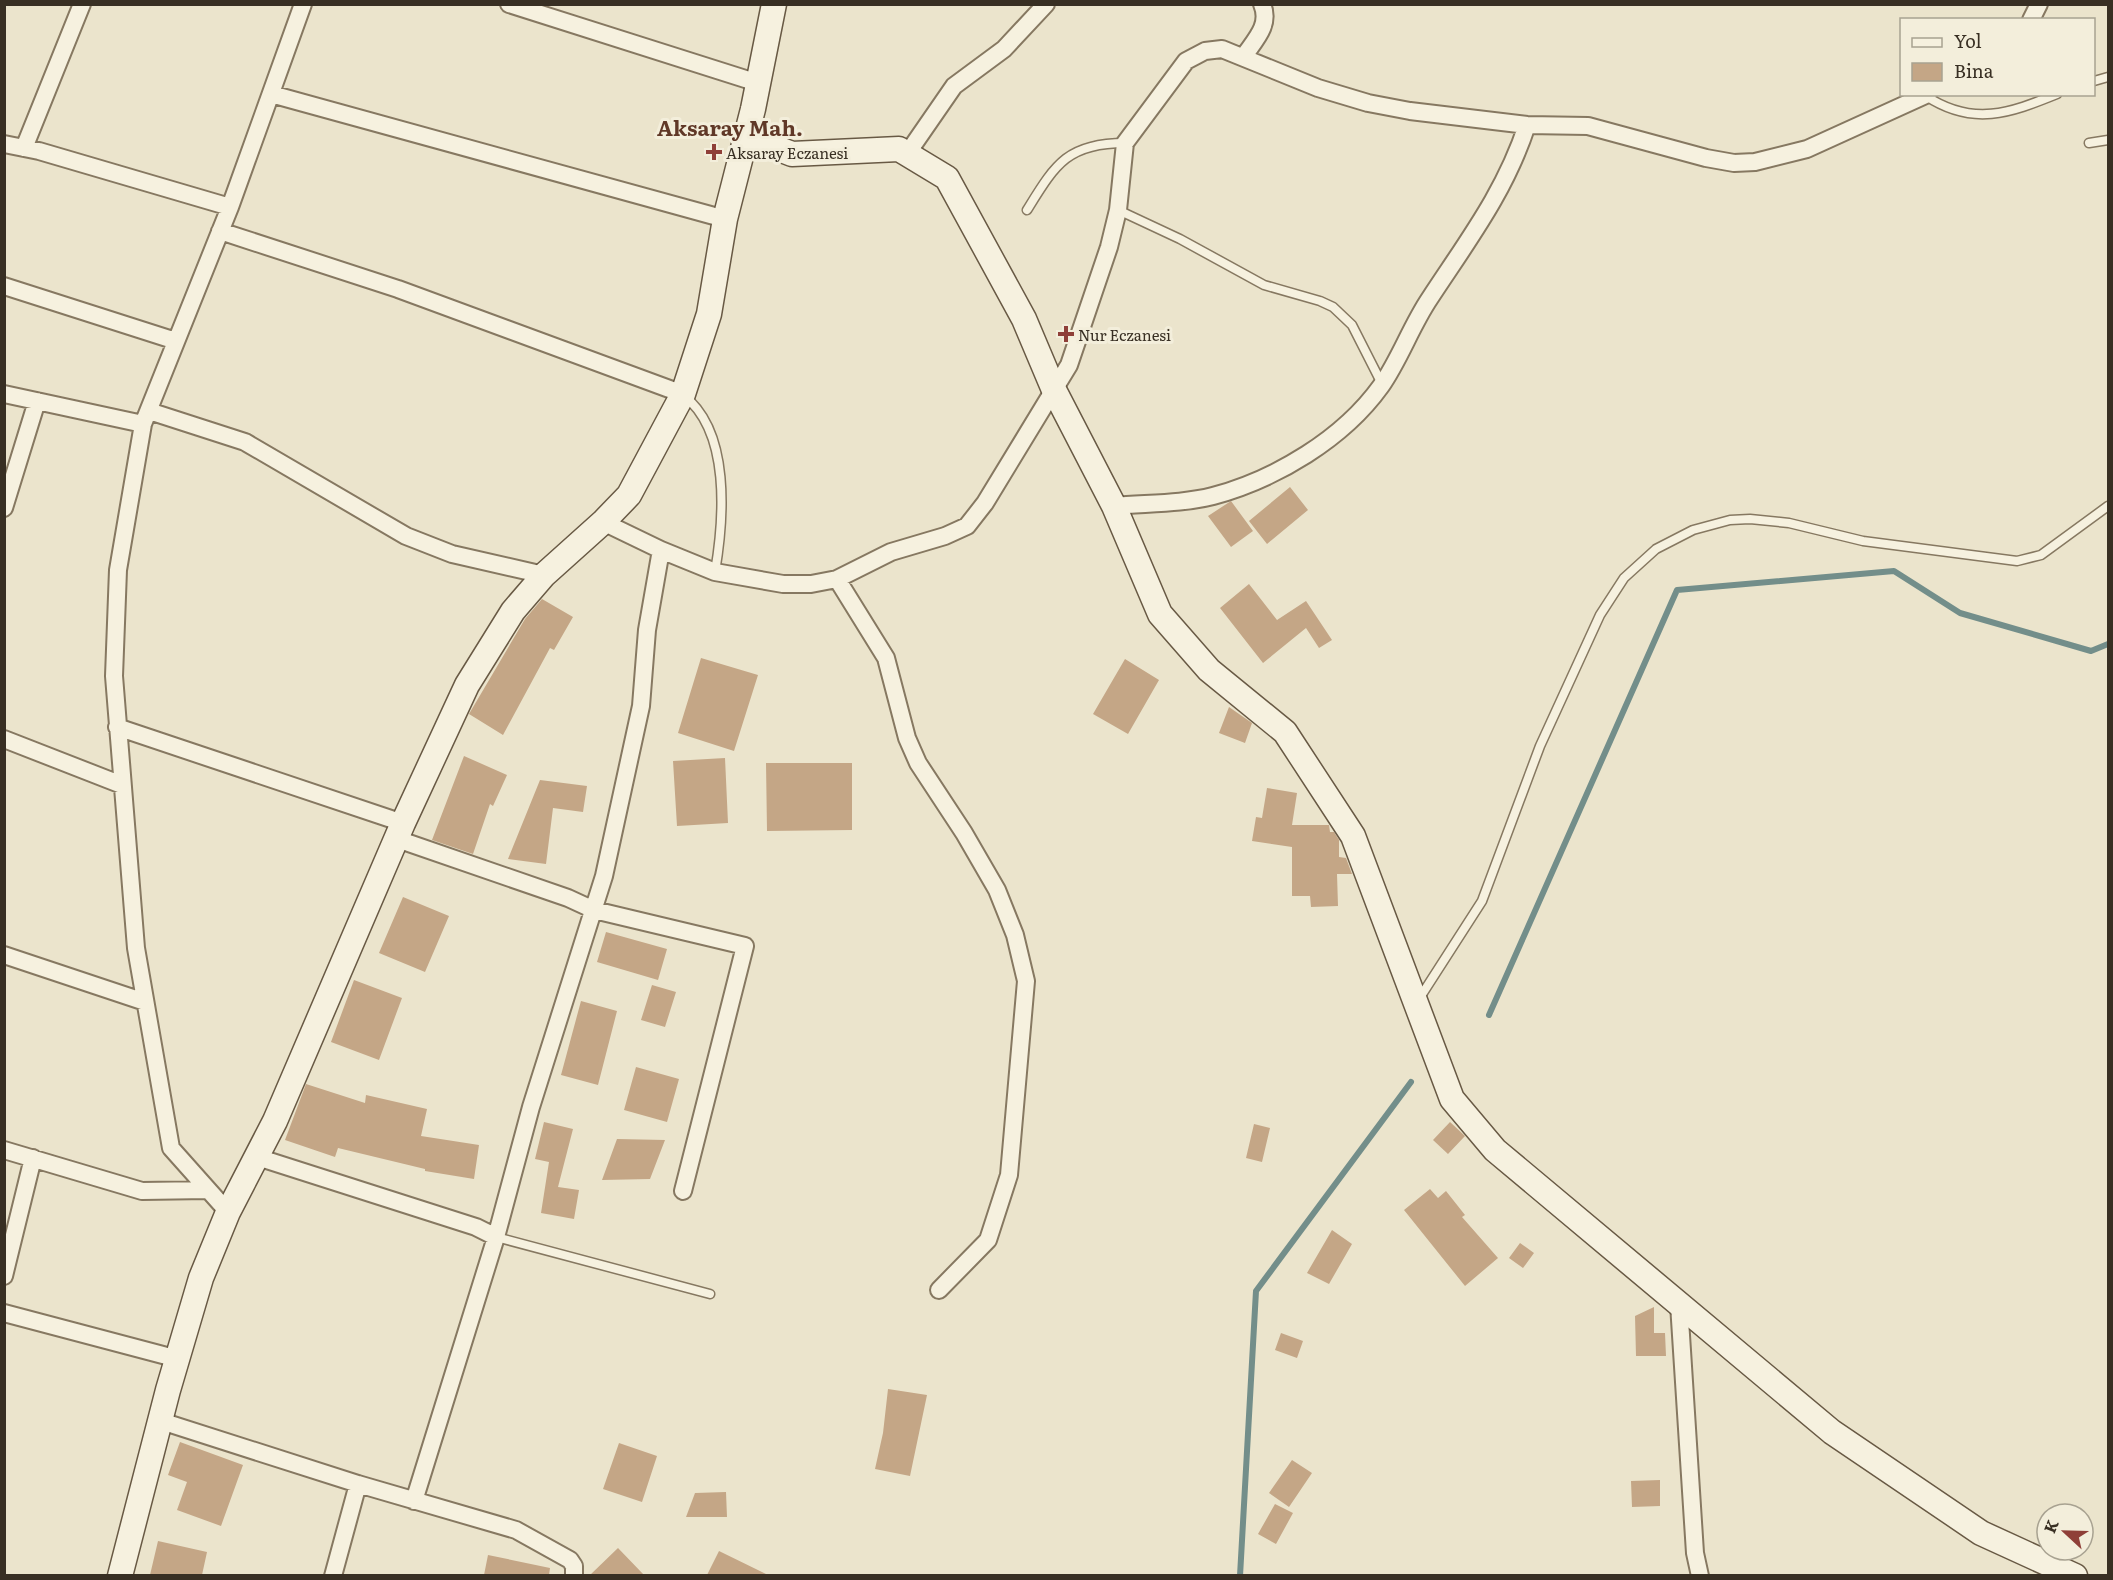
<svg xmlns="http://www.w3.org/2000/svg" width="2113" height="1580" viewBox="0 0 2113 1580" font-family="Literata,serif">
<rect width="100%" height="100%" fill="#ebe4cc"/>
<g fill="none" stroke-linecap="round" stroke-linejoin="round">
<path stroke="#738e8a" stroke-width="6" d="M1489,1015L1677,590L1894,571L1960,613L2091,651L2108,644
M1240,1576L1256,1291L1411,1082"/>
</g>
<path fill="#c4a686" d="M1290,487L1308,510L1267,544L1249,521Z
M1231,501L1253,531L1231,547L1208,516Z
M1249,584L1277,620L1306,601L1332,640L1319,648L1306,628L1263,663L1220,608Z
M542,599L573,617L554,650L550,648L503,735L469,714L525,619Z
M701,658L758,675L734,751L678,733Z
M1125,659L1159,680L1128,734L1093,714Z
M1229,707L1252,723L1245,743L1219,733Z
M464,756L507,775L493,806L490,804L473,854L432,840Z
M725,758L728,823L677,826L673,761Z
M766,763H852V830L767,831Z
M540,780L587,786L583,812L553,808L546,864L508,859Z
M1267,788L1297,793L1292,825H1329L1330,832H1334L1339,840V857L1346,858L1352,874H1337L1338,906L1311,907L1310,896H1292V847L1252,841L1256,817L1262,818Z
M403,897L449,916L425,972L379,953Z
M606,932L667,949L658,980L597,962Z
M354,980L402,998L379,1060L331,1042Z
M652,985L676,992L665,1027L641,1020Z
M581,1001L617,1011L598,1085L561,1075Z
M636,1067L679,1079L667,1122L624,1110Z
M306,1084L365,1103L366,1095L427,1109L421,1136L479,1145L474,1179L425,1171V1169L338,1148L335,1157L285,1140Z
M544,1122L573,1129L558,1187L579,1190L574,1219L541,1213L549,1162L535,1159Z
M1450,1122L1465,1136L1448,1154L1433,1140Z
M1254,1124L1270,1128L1262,1162L1246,1158Z
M617,1139L665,1140L650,1179L602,1180Z
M1430,1189L1438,1198L1446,1191L1465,1215L1462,1217L1498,1258L1465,1286L1404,1210Z
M1332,1230L1352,1244L1329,1284L1307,1273Z
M1520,1243L1534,1253L1523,1268L1509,1258Z
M1654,1307V1333H1665L1666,1356H1636L1635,1316Z
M1281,1333L1303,1341L1297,1358L1275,1350Z
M888,1389L927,1395L910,1476L875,1469L883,1433Z
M180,1442L243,1465L221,1526L177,1510L187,1482L168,1475Z
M619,1443L657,1456L642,1502L603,1489Z
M1292,1460L1312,1473L1289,1507L1269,1493Z
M1660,1480V1506L1632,1507L1631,1481Z
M726,1492L727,1517H686L695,1493Z
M1275,1504L1293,1513L1276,1544L1258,1534Z
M158,1541L207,1552L202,1575H150Z
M618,1548L644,1575H590Z
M719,1551L768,1575H707Z
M488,1555L550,1568L549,1575H484Z"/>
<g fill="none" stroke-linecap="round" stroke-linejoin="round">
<defs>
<path id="lane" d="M2094,81L2108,77
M1926,96C1973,127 2010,113 2057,94
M2089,143L2108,140
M1027,210C1055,165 1067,143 1125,143
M1118,210L1180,239L1264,285L1320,301L1333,307L1352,325L1382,384
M683,395C731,431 724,519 715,572
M1419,999L1482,901L1540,746L1600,615L1624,578L1656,549L1693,530L1730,520L1750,519L1789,523L1863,541L2017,561L2041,555L2108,506
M496,1237L710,1294"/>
<path id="street" d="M509,4L758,83
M2031,20L2039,4
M1244,56C1255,40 1271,25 1262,4
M271,94L725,219
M4,144L39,151L230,207
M24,148L82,4
M907,154L954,86L1004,49L1046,4
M220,231L398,289L683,394
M4,286L176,341
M4,394L143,424
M149,411L245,442L406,536L452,554L544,575
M1114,506C1146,503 1182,504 1213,496C1276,479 1343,439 1381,386C1400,359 1411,326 1430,298C1468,240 1505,192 1527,125
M4,508L37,401
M661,550L715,572L783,584H811L837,579L891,552L945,536L967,526L985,503L1069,365L1109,247L1118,210L1125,143L1186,61L1205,51L1222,49L1318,88L1368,103L1410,111L1527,125L1588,126L1706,158L1734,163L1755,162L1807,149L1928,94
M837,579L886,658L907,738L918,763L964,833L997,890L1015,935L1026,981L1009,1175L988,1240L939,1290
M117,727L403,823
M4,739L122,785
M397,839L568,898L594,910L745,946L683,1191
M4,955L145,1002
M4,1150L142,1191L208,1190
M257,1157L476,1227L496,1237L531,1107L604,876L641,706L647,630L661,550L603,522
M228,1212L171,1148L136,948L114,676L118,570L143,424L230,207L303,4
M4,1276L33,1158
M1679,1304L1695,1553L1700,1576
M4,1313L178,1359
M161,1421L358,1484L516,1530L570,1560L574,1566V1576
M414,1501L496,1237
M333,1576L358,1484"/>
<path id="secondary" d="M746,136L792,154L899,149L947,178L1024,319L1054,390L1114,506L1160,614L1209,670L1285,732L1353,836L1452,1099L1495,1150L1832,1432L1981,1533L2075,1576
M120,1576L168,1390L201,1278L228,1212L275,1121L403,823L467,685L513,611L544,575L603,522L629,495L683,394L709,314L725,219L753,109L774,4"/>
</defs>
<use href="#lane" stroke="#867861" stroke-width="11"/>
<use href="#street" stroke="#867861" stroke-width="20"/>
<use href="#secondary" stroke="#685944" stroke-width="27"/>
<use href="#lane" stroke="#f6f1df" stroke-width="8"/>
<use href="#street" stroke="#f6f1df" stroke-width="16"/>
<use href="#secondary" stroke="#f6f1df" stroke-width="24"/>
</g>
<g fill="#8f3f38" stroke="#f3eedb" stroke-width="2">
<path d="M711 143h6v6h6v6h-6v6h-6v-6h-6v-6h6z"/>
<path d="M1063 325h6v6h6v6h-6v6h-6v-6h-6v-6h6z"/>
</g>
<g text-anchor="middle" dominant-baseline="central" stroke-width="6" stroke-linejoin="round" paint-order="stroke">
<g font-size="15" fill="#382f23" stroke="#f3eedb" text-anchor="start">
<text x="726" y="152">Aksaray Eczanesi</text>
<text x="1078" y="334">Nur Eczanesi</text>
</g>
<g font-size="21" font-weight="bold" fill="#603827" stroke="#f3eedb">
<text x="730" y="126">Aksaray Mah.</text>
</g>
</g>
<rect width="2113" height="1580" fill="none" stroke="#382f23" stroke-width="12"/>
<rect x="1900" y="18" width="195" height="78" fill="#f3eedb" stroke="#a8a291" stroke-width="1.5"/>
<rect x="1912" y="38" width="30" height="9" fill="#f6f1df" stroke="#a8a291" stroke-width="1.5"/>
<text x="1954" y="48" font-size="18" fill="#382f23">Yol</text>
<rect x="1912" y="63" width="30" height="18" fill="#c4a686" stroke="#a8a291" stroke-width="1.5"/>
<text x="1954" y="78" font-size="18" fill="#382f23">Bina</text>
<g transform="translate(2065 1532) rotate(292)"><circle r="28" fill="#f3eedb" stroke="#a8a291" stroke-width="1.5"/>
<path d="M0-4.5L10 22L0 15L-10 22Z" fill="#8f3f38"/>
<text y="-9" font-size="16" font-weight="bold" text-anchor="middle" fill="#382f23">K</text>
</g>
</svg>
